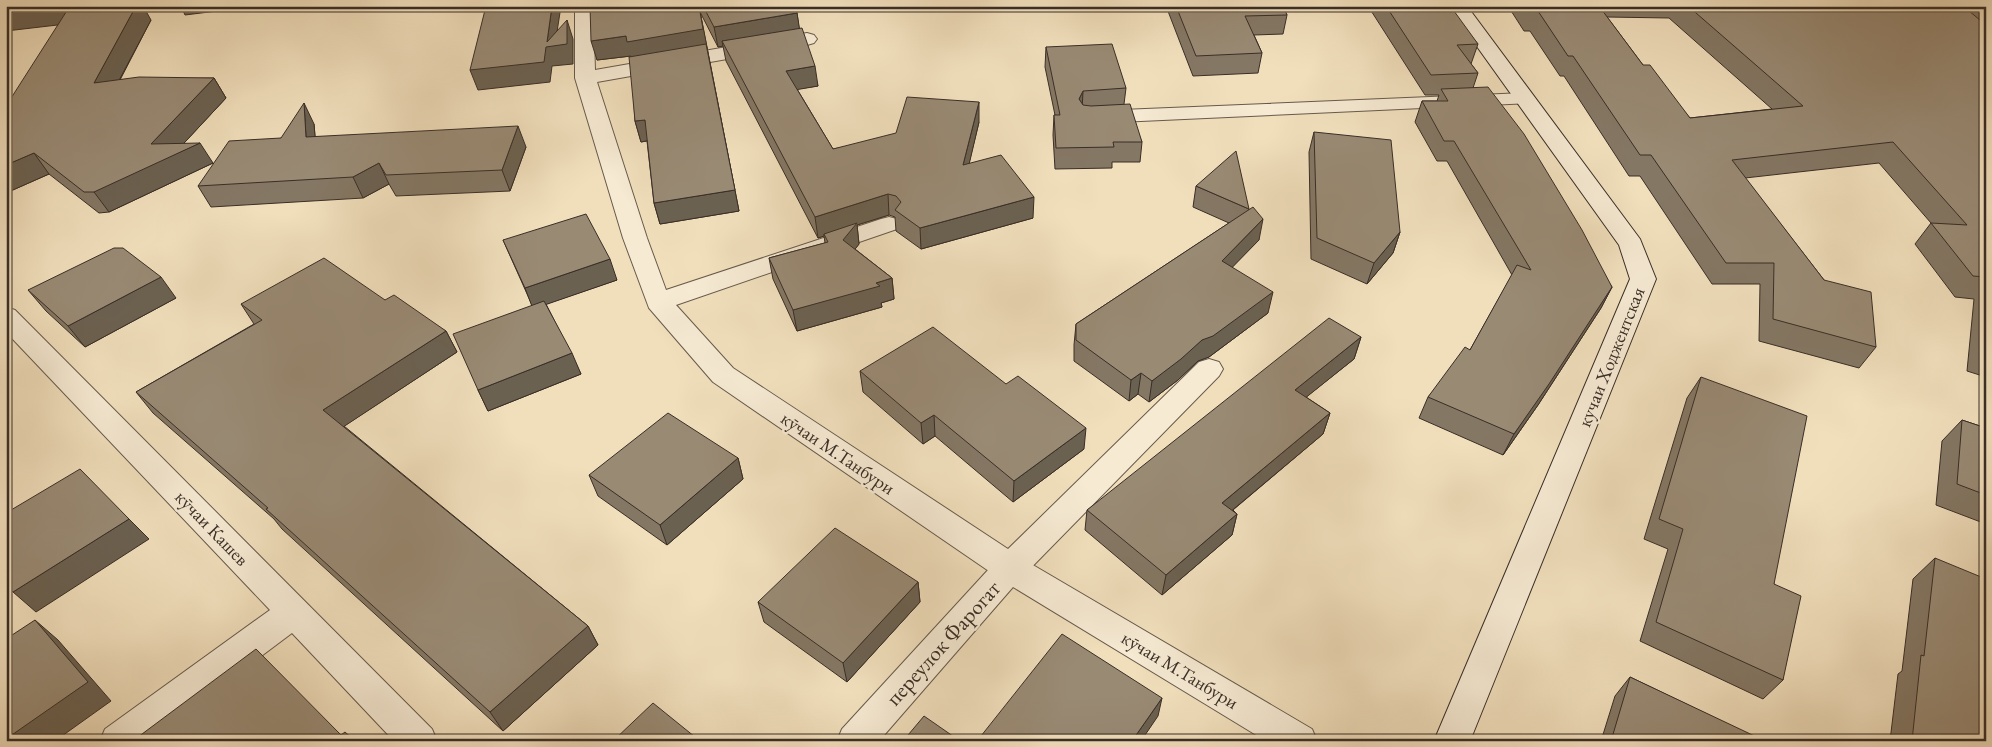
<svg xmlns="http://www.w3.org/2000/svg" width="1992" height="747" viewBox="0 0 1992 747" font-family="'EB Garamond',serif">
<rect width="100%" height="100%" fill="#f1dfbc"/>
<filter id="stains"><feTurbulence type="fractalNoise" baseFrequency=".004" numOctaves="4"/><feColorMatrix values="0 0 0 0 .2 0 0 0 0 .09 0 0 0 0 .02 0 0 0 .5 -.17"/></filter>
<radialGradient id="worn" r=".72"><stop offset=".6" stop-color="#630" stop-opacity="0"/><stop offset="1" stop-color="#630" stop-opacity=".3"/></radialGradient>
<g fill="none" stroke-linecap="round" stroke-linejoin="round">
<defs>
<path id="minor" d="M575,6H593L595,70L807,33L814,35L817,39L814,43L807,45L597,82L647,238L666,290L881,219L889,217L897,219L901,224L897,229L676,305L733,368L1008,549L1199,362L1209,359L1219,362L1223,369L1219,376L1021,578L1010,582L999,578L713,382L649,308L623,238L575,78Z
M1525,93L1532,95L1535,99L1532,103L1097,123L1089,122L1086,117L1089,112L1097,111Z
M6,307L15,310L432,729L437,741H394L292,633L148,741H100L105,729L270,610L6,332Z"/>
<path id="tertiary" d="M1010,554L1021,558L1312,729L1317,741H1266L1013,587L879,741H837L842,729L999,558Z"/>
<path id="secondary" d="M1448,6H1467L1640,239L1656,279L1470,741H1434L1630,279L1619,245Z"/>
</defs>
<use href="#minor" stroke="#675a4c" stroke-width="2"/>
<use href="#tertiary" stroke="#675a4c" stroke-width="2"/>
<use href="#secondary" stroke="#392e27" stroke-width="2"/>
<use href="#minor" fill="#f6ead3" fill-rule="evenodd"/>
<use href="#tertiary" fill="#f6ead3" fill-rule="evenodd"/>
<use href="#secondary" fill="#f6ead3" fill-rule="evenodd"/>
</g>
<path fill="#847764" stroke="#392e27" fill-rule="evenodd" d="M590,6H795L797,13L799,28L818,86L797,89L833,149L979,122L969,163L1033,218L921,249L896,231L895,217L889,215L857,225L859,244L855,249L892,278L894,299L881,303L882,307L797,331L773,279L769,258L825,243L824,236L818,238L726,61L723,46L718,47L700,12L739,211L660,224L654,203L647,141L641,142L635,121L631,56L597,60Z
M1166,6H1283L1287,15L1283,34L1254,35L1262,53L1258,73L1193,76Z
M1368,6H1446L1478,44L1471,64L1478,73L1473,88L1612,287L1601,308L1538,405L1503,455L1419,418L1428,397L1470,350L1512,275L1447,161H1437L1415,122L1422,101H1437L1439,95H1425Z
M1508,6H1986V377L1967,371L1974,299L1955,297L1915,244L1931,223L1879,163L1745,178L1876,347L1859,368L1759,341L1760,284H1712L1640,176H1629L1564,76H1560L1530,31H1524ZM1607,17L1669,18L1772,109L1690,118L1643,65Z
M76,8L151,20L120,80L214,78L226,98L184,143L213,163L109,212L99,213L49,174L6,193V106Z
M1046,47L1126,88L1124,104L1142,142L1140,162H1112V168L1055,169L1053,135L1054,115H1055L1045,67Z
M314,124L315,137L526,147L510,191L396,196L389,184L363,198L211,207L198,186L281,138Z
M1314,132L1400,232L1393,253L1367,284L1311,259L1309,152Z
M1196,186L1249,209V210L1259,240L1232,267L1268,313L1209,357L1198,361L1178,380L1149,402L1138,394L1129,401L1074,361V345L1076,324L1229,223L1193,207Z
M503,240L617,280L546,304L581,374L488,411L478,390L532,305Z
M28,290L176,298L85,347L46,311Z
M385,300L446,331L457,352L344,426L588,626L598,645L503,731L282,529L274,519L153,413L136,392L254,324L241,304Z
M1361,337L1354,359L1306,397L1330,413L1323,434L1233,510L1237,514L1232,535L1162,595L1085,530L1087,510Z
M860,371L1084,449L1013,502L935,436L923,444L863,392Z
M1701,377L1774,584L1783,680L1763,699L1640,641L1668,549L1644,539L1687,398Z
M1962,420L1986,428V524L1936,505L1942,441Z
M738,458L743,479L667,545L598,496L589,475Z
M1935,558L1986,741H1890L1898,674L1902,671L1913,579Z
M918,582L920,602L847,682L764,622L758,602Z
M1630,677L1763,741H1601L1615,696Z"/>
<path fill="#6b6151" stroke="#392e27" d="M43,6H78L66,24L6,31V10Z
M136,6H143L151,20L107,103L94,83Z
M181,6H257L185,15Z
M552,6H561L555,45L567,20L573,39V64L552,66L550,82L478,90L470,70L547,42Z
M699,6L739,211L660,224L654,203L735,190L632,62L631,56L597,60L591,41L626,36Z
M797,13L800,32L722,41L723,46L718,47L714,27Z
M815,66L818,86L789,91L786,71Z
M214,78L226,98L173,155L200,143L213,163L109,212L94,192L151,144Z
M1083,91L1082,111L1079,99Z
M979,102V122L964,186L963,165Z
M304,103L314,124L317,158L306,137Z
M645,120L650,140L641,142L635,121Z
M518,126L526,147L510,191L502,170Z
M34,153L49,174L6,193V165Z
M379,163L389,184L363,198L353,177Z
M888,194L889,215L857,225L859,244L846,261L824,234V236L818,238L815,217Z
M1034,197L1033,218L921,249L920,228Z
M1263,219L1259,240L1218,282L1222,261Z
M1400,232L1393,253L1367,284L1374,263Z
M610,259L617,280L533,309L525,288Z
M161,277L176,298L85,347L68,326Z
M892,278L894,299L881,303L882,307L797,331L793,310Z
M1612,287L1601,308L1538,405L1503,455L1514,434Z
M1273,292L1268,313L1209,357L1198,361L1178,380L1149,402L1152,381L1202,340Z
M446,331L457,352L337,431L323,410Z
M1361,337L1354,359L1289,411L1295,390Z
M572,353L581,374L488,411L478,390Z
M6,365L12,371L6,374Z
M1141,373L1138,394L1129,401L1131,380Z
M1330,413L1323,434L1217,523L1222,503Z
M934,415L935,436L923,444L921,423Z
M1086,428L1084,449L1013,502L1014,481Z
M738,458L743,479L667,545L660,525Z
M1237,514L1232,535L1162,595L1166,575Z
M129,519L149,539L36,612L13,592Z
M918,582L920,602L847,682L843,663Z
M35,620L58,640L111,701L55,741H6Z
M588,626L598,645L503,731L490,712Z
M1162,698L1158,716L1141,741H1132Z"/>
<path fill="#998a74" stroke="#392e27" d="M6,6H43L6,10Z
M94,6H136L94,83L139,77L214,78L151,144L200,143L94,192H84L34,153L6,165V106L68,9Z
M486,6H552L547,42L567,20V44L546,47L544,62L470,70Z
M590,6H699L703,29L627,42L626,36L591,41Z
M703,6H795L797,13L714,27Z
M1176,6H1283L1287,15L1245,16L1262,53L1196,56Z
M1386,6H1446L1450,12L1454,11L1478,44L1457,45L1478,73L1431,75Z
M1528,6H1599L1643,65H1650L1690,118L1803,106L1688,6H1963L1986,25V277L1973,276L1931,223L1967,225L1893,142L1732,160L1824,280L1871,292L1876,347L1773,319L1774,263H1726L1651,155H1640L1573,56H1568L1538,11H1531Z
M802,28L815,66L786,71L833,149L896,133L907,97L979,102L963,165L1001,155L1034,197L920,228L895,210L901,202L896,196L888,194L815,217L722,41Z
M706,44L735,190L654,203L645,120L635,121L629,57Z
M1112,44L1126,88L1083,91L1079,99L1083,105L1091,106L1130,104L1142,142H1113L1114,147L1056,148L1054,115H1060L1046,47Z
M1488,87L1524,134L1582,230L1612,287L1549,384L1514,434L1428,397L1465,347L1470,350L1517,265L1531,270L1454,141H1444L1422,101H1448L1441,89Z
M304,103L306,137L518,126L502,170L386,175L379,163L353,177L198,186L229,141L281,138Z
M1314,132L1391,140L1400,232L1374,263L1317,238Z
M1236,151L1249,209L1196,186Z
M1253,207L1263,219L1222,261L1273,292L1213,336L1202,340L1181,359L1152,381L1141,373L1131,380L1076,340V324Z
M586,214L610,259L525,288L503,240Z
M857,223L843,240L892,278L876,283L880,286L793,310L769,258L828,242L824,234Z
M114,248H123L161,277L68,326L28,290Z
M324,258L385,300L394,295L446,331L323,410L588,626L490,712L266,509L268,508L136,392L262,320L241,304Z
M544,301L572,353L478,390L453,334Z
M1329,318L1361,337L1295,390L1330,413L1222,503L1237,514L1166,575L1087,510Z
M933,327L1006,384L1018,376L1086,428L1014,481L934,415L921,423L860,371Z
M1701,377L1807,416L1774,584L1801,596L1783,680L1656,622L1683,529L1659,519Z
M668,413L738,458L660,525L589,475Z
M1962,420L1986,428V495L1957,484Z
M80,469L129,519L13,592L6,585V513Z
M835,528L918,582L843,663L758,602Z
M1935,558L1986,579V741H1912L1921,655L1924,656Z
M35,620L88,682L6,739V639Z
M1062,634L1162,698L1132,741H977Z
M256,649L341,735L345,732L355,741H135L134,740Z
M1630,677L1763,740V741H1611Z
M653,703L700,741H613Z
M924,716L960,741H903Z"/>
<g text-anchor="middle" dominant-baseline="central" stroke-width="5" stroke-linejoin="round" paint-order="stroke">
<g font-size="19" fill="#392e27" stroke="#f6ead3">
<text transform="translate(1611 357) rotate(-68)">кучаи Ходжентская</text>
<text transform="translate(838 453) rotate(34)">кӯчаи М.Танбури</text>
<text transform="translate(212 528) rotate(46)">кӯчаи Кашев</text>
<text transform="translate(1180 670) rotate(31)">кӯчаи М.Танбури</text>
</g>
<g font-size="22" fill="#392e27" stroke="#f6ead3">
<text transform="translate(943 643) rotate(-48)">переулок Фарогат</text>
</g>
</g>
<rect width="1992" height="747" fill="none" stroke="#f1dfbc" stroke-width="25"/>
<rect x="8" y="8" width="1977" height="732" fill="none" stroke="#392e27" stroke-width="2.5"/>
<rect x="12" y="12" width="1967" height="722" fill="none" stroke="#392e27"/>
<rect width="100%" height="100%" filter="url(#stains)"/>
<rect width="100%" height="100%" fill="url(#worn)"/>
</svg>
